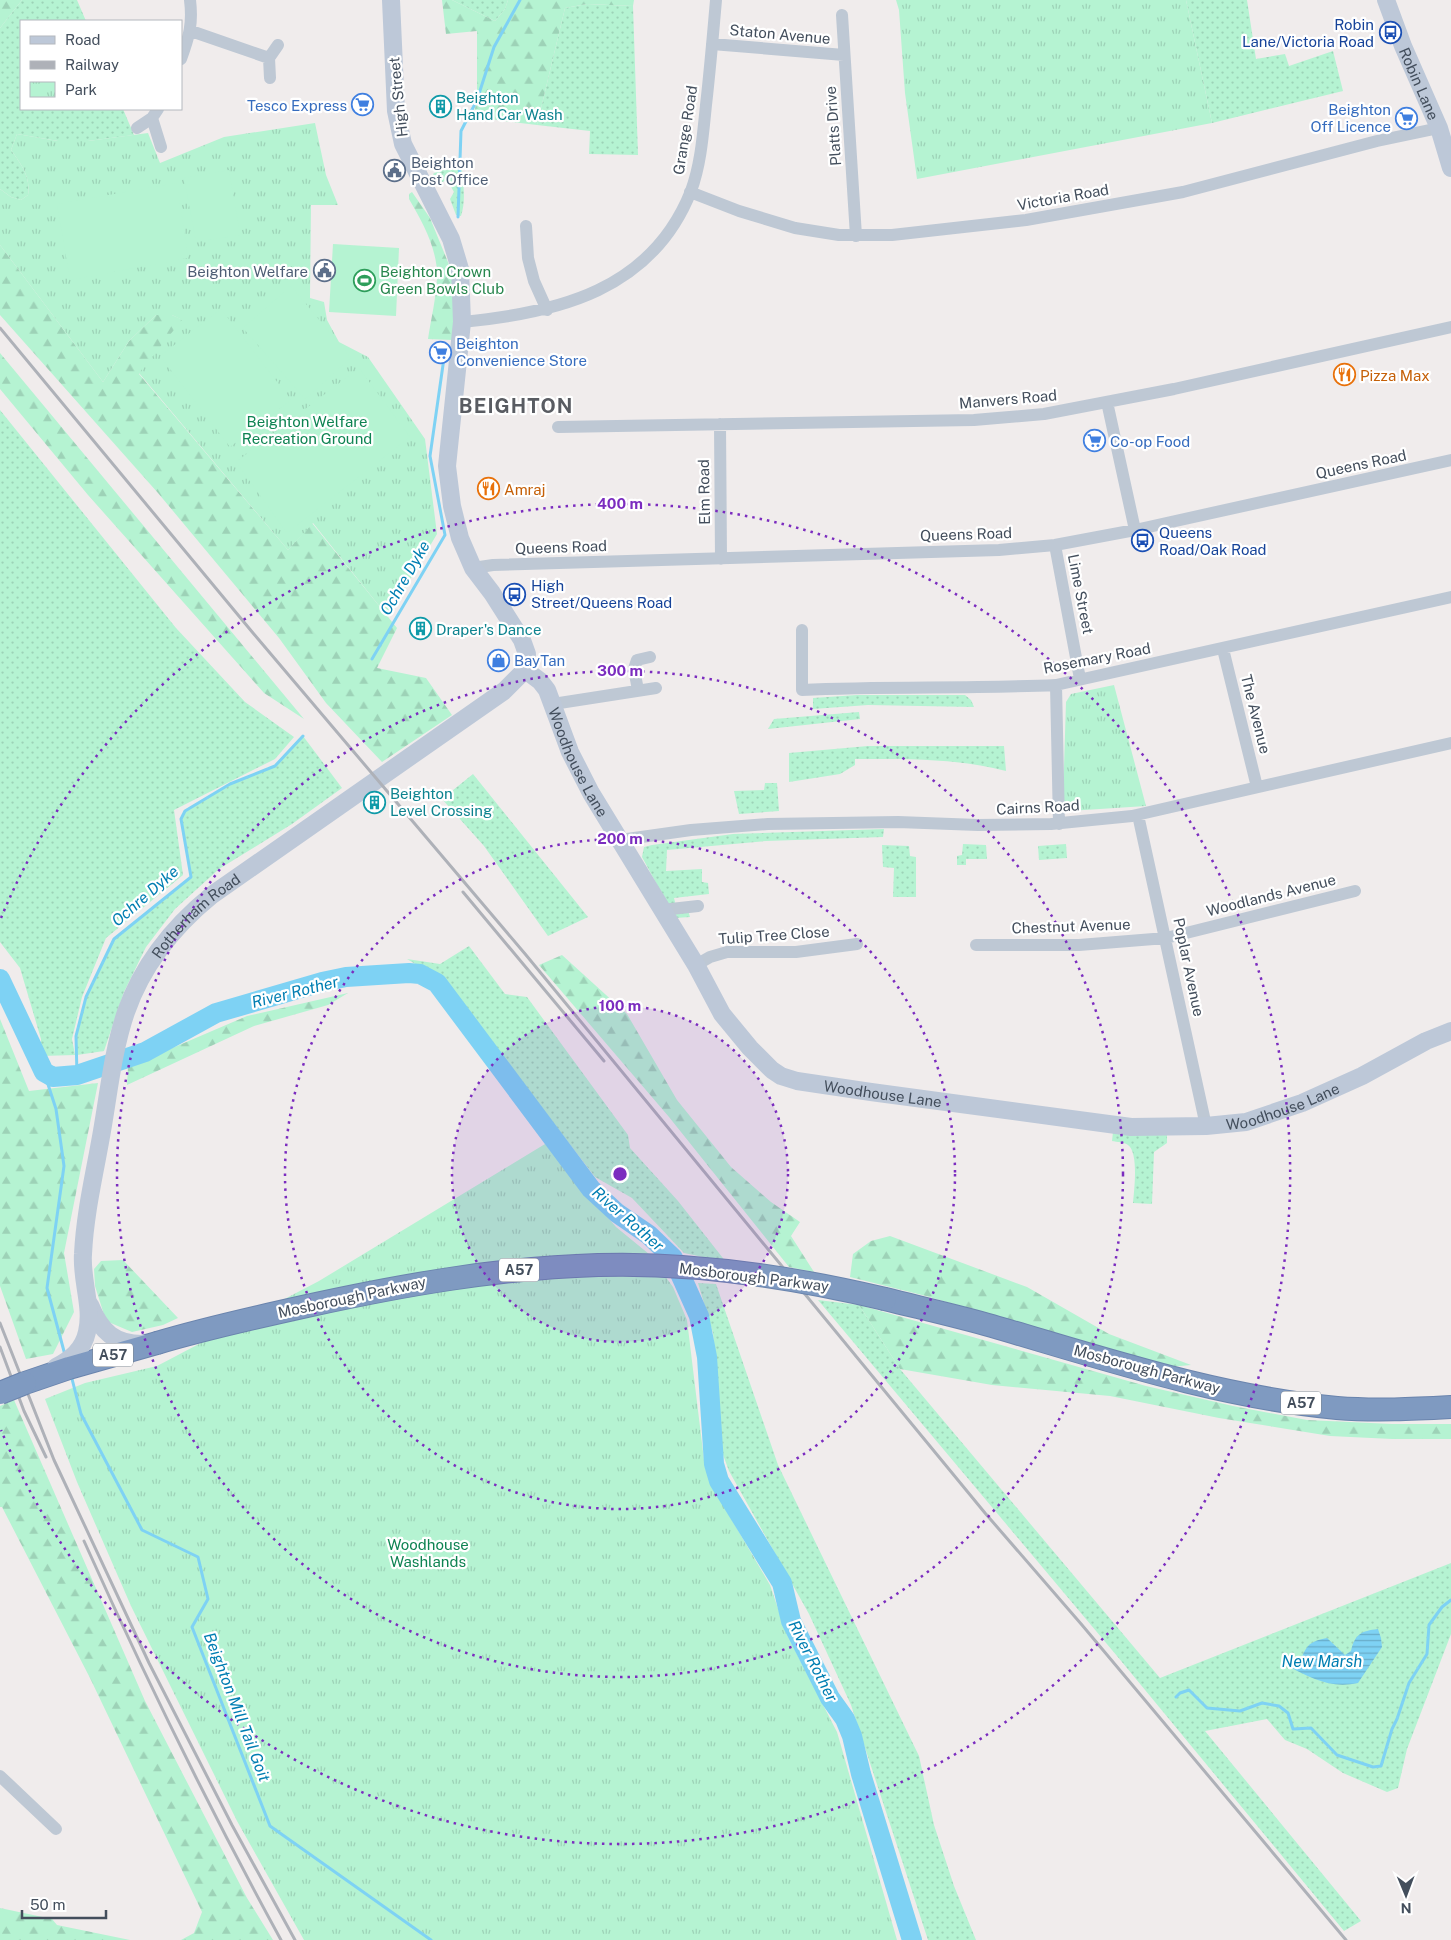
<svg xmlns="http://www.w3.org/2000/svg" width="1451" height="1940" viewBox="0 0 1451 1940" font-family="'Public Sans',sans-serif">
<defs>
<pattern id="grass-dots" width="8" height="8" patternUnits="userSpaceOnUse" patternTransform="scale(1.25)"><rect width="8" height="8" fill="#b5f3d2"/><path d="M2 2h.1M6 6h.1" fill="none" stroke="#9dd2b7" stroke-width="1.8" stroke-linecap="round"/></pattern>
<pattern id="forest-firs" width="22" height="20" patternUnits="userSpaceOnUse" patternTransform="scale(1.25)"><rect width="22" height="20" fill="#b5f3d2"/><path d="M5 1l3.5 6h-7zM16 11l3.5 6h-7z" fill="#9dd2b7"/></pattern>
<pattern id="park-tufts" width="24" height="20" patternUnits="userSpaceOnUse" patternTransform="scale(1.25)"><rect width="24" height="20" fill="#b5f3d2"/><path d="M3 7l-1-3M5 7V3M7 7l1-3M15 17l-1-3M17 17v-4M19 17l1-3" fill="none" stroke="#9dd2b7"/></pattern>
<pattern id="water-rules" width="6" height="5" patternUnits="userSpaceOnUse" patternTransform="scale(1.25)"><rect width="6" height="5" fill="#7ed2f4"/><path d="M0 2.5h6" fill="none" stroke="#69adc9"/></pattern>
</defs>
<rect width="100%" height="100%" fill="#f0ecec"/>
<path fill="url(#grass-dots)" d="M22,0H77L86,21H21V109H123L134,135L88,141H58L17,134L11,150C21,164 31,177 28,195L21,200L11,197L0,189V28Z
M452,0H508L505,9L495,21Z
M1186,0H1247L1256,59L1285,54L1289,66L1333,51L1343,91L1212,123Z
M587,4L633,6L638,155L589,154L590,131L537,125L565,8Z
M461,157C462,176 467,198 461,216L456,215L450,199L454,192L447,180L438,184L433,174Z
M0,410L176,628L245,702L294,737L275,759L174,810L183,875L106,938L82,997L72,1039L75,1055L41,1056V1039L20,968L0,942Z
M857,695H965L971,700L974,707L868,705L813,709V698Z
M859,712L860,719L768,729L774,719Z
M303,736L342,788L292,824L219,869L175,909L146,947L124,992L104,1051L77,1055L76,1036L86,997L114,939L191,877L181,819L185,811L230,784L275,766Z
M868,746H1004L1006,771C956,758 906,759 855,759V765L840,774L789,782V753Z
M473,774L588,917L548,936L484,846L442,799Z
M765,783H777L779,811L739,814L734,791L764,790Z
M884,829L883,837L766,841L667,850L666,871L702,869V882L708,883L709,894L674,898L676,906L686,904L690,917L675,918L642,857L644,847L652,845L733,834Z
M963,844L986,845L987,859H966V865H957V856L962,855Z
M1066,844L1067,858L1039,860L1038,846Z
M882,845L909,846L910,856L916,857V897H893L894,868L883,867Z
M469,946L505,994L527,997L628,1135L630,1148L678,1201L726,1262L684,1253L632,1198L595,1177L444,981L407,959L440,964Z
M1113,1132L1167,1135V1143L1154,1152L1152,1204L1133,1203C1134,1191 1139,1153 1128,1145C1124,1142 1117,1142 1112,1141Z
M698,1283L716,1284L778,1465L919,1756L934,1825L954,1886L976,1940H928L851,1705L809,1614L729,1471L722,1452L713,1333Z
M818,1300L859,1305L900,1369L1160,1678L1451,1563V1634L1407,1749L1398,1788L1387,1792L1343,1773L1307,1749L1285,1740L1267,1719L1205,1731L1361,1921L1344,1931L1117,1656Z"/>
<path fill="url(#forest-firs)" d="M0,0H22L0,28Z
M442,0H452L495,21L505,9L508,0H634L633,6L587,4L565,8L537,125L473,117L477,100V31L446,34Z
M412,192L430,218L452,272L454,290L453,340L428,339C431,319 436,299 437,278C438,250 423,223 409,199V194Z
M0,245L103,382L129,341L156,315H172L183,320L139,374L288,550L312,523L397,628L377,668L426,678L452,715L382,762L326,703L279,638L158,493L0,315Z
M0,353L304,719L264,693L88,495L0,389Z
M562,955L627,1014L677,1100L731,1167L771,1202L800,1222L791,1236L814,1272L789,1267L669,1117L539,965Z
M348,993L328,1005L254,1026L127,1085L128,1067L247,1016Z
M0,1019L29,1091L98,1083L64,1253L74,1312L53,1354L26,1359L0,1286Z
M890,1236L1027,1287L1109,1334L1191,1365L1170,1367L926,1296L850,1277L853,1254L871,1241Z
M123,1260L178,1318L163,1325L132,1332L106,1321L95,1286L94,1269L101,1261Z
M859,1305L1146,1386L1233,1406L1307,1420L1392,1424H1451V1439H1392L1330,1436L1219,1418L1110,1396L992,1385L900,1369Z
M14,1400L145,1701L247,1898L273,1940H181L194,1933L202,1912L90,1678L2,1507H0V1406Z
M0,1908L52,1919L57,1925L130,1940H0Z"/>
<path fill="url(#park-tufts)" d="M896,0H1186L1212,123L917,179L905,93L899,10Z
M315,123L326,175L338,205H311L310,298L324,302L327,320L339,342L368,357L425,439L437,534L388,617L313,523L288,550L139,373L182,320L172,315H156L129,341L103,382L0,245V189L11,197L21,200L28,195C31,177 21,164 11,150L17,134L58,141H88L148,133L160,163L224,137Z
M1114,685L1146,806L1069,811L1063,800L1066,702L1071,694Z
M545,1144L616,1227L649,1254L673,1287L687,1320L705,1468L719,1498L770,1585L787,1635L837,1732L897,1940H304L237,1821L131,1606L77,1482L45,1399L85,1383L157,1366L319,1281Z"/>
<path fill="#b5f3d2" d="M229,170L240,235L196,242L184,178Z
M177,183L188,258L70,280L57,204Z
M333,244L399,248L396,316L329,312Z
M291,286L351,358L305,399L243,328Z
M221,309L291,400L230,447L160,356Z
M359,368L410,437L287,533L236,462Z"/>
<path fill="url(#water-rules)" d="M1378,1629L1381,1638L1382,1647L1358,1683C1330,1689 1312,1678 1287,1666L1299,1663C1307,1646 1307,1642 1327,1638L1345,1655L1351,1651C1355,1634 1361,1631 1378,1629Z"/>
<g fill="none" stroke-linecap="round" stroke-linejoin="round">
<path stroke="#7ed2f4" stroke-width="3" d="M458,217L461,131L477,100L494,47L520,0
M372,659L445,535L430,456L444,358
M44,1072L56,1109L64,1166L47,1288L65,1355
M77,1075L76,1036L86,997L114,939L191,877L181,819L185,811L230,784L275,766L303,736
M71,1375L81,1414L142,1530L198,1557L208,1599L192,1627L270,1826L431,1940
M1176,1697L1180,1693L1189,1690L1207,1708L1240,1711L1262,1703L1279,1706L1288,1713L1293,1729L1311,1728L1337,1755L1373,1767L1381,1766L1392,1729L1397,1719L1409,1683L1427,1654L1429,1625L1442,1607L1451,1600"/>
<path stroke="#7ed2f4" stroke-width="20" d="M0,979L44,1072L53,1077L77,1075L145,1052L216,1013L322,982L346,977L409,973L420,974L437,983L591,1189L617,1213L649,1235L673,1258L699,1316L707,1357L714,1464L719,1481L782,1583L791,1621L830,1698L845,1719L852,1736L861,1774L912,1940"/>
<defs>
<path id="highway" d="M885,1299C921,1308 957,1316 992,1326C1105,1359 1219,1397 1337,1408C1375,1411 1414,1409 1451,1407
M25,1383L69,1368L157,1343"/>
</defs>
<use href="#highway" stroke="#6a84ad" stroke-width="24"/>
<path stroke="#bec8d4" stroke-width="12" d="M842,15L856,236
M191,31L269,58L270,78
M712,44L844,55
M269,58L278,45
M181,59C189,37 193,24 190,0
M152,118L161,147
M137,128L152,118L158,109
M690,192L739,211L795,228L839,235H892L1026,220L1183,192L1377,141L1439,128
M526,226L528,258L534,281L547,310
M462,322C558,313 652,290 691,191C701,164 703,134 706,105C710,70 713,35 716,0
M1107,402L1135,530
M720,424L721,559
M558,427L974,420L1044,414L1174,389L1451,327
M1055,545L1080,679
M473,568L493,565L999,550L1055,545L1135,530L1451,460
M802,630V690C887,686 971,689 1056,685L1451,597
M1223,649L1257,787
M1056,685L1059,824
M638,690L634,669L637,660L650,657
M553,704L656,688
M1138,815L1206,1126
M620,840L691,830L768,824L898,822L978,825L1051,824L1132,816L1451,743
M662,910L698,906
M976,945H1079L1166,938L1355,891
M696,965L710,957L727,952H796L857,944
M0,1776L56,1829"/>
<g stroke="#bdc8d8" stroke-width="18">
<path id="s1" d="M1386,0L1403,46L1439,128L1451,168"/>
<path id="s2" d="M524,669L540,681L547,690L570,752L591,793L696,965L722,1014L750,1048L772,1070L781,1076L797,1081L871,1092L1131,1127L1206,1126L1246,1122L1302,1103L1362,1076L1426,1041L1451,1031"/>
<path d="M90,1305C101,1332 115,1345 145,1344"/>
<path id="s3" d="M56,1367C71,1359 83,1350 87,1332C93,1307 81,1280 83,1254C85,1212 95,1172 102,1131C109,1091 113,1050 126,1012C142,966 174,926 212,895L504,691L521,674L526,665L527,654L522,640L492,593L473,568L460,538L452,506L447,466L462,322L460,269L451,239L403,144L396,111L391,0"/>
</g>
<use href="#highway" stroke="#7f9ac1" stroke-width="22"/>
<path stroke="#aeb1b8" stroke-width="3" d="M0,328L253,633L526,955L985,1513L1082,1625L1346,1940
M463,892L604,1061
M0,1323L54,1460L149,1663L232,1825L295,1940
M0,1347L24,1411L46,1457
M84,1541C145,1677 210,1810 281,1940"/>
<defs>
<path id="highway-bridge" d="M157,1343C207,1328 257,1317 307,1306C403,1285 499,1268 598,1265C694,1262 792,1277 885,1299
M0,1393L25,1383"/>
</defs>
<use href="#highway-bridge" stroke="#6a84ad" stroke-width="24" stroke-linecap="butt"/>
<use href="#highway-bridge" stroke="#7f9ac1" stroke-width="22"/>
</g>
<circle cx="620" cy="1174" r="168" fill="#7b2cbf" fill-opacity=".12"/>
<g fill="none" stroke="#7b2cbf" stroke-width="2.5" stroke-dasharray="2.5 5">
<circle cx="620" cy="1174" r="168"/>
<circle cx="620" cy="1174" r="335"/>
<circle cx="620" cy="1174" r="503"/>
<path d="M1 918A670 670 0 1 1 1 1430"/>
</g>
<defs>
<symbol id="bus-ring" viewBox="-11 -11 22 22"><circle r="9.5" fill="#fff" stroke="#1a4fb4" stroke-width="1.5"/><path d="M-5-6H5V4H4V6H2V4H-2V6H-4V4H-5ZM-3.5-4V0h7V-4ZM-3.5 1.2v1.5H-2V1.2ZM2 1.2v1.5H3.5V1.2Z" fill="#1a4fb4"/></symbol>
<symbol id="supermarket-ring" viewBox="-11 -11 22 22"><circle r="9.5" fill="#fff" stroke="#3f7fe0" stroke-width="1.5"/><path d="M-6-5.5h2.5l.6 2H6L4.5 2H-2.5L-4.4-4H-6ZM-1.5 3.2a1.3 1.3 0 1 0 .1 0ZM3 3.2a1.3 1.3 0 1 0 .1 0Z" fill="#3f7fe0"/></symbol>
<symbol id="building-ring" viewBox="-11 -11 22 22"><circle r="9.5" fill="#fff" stroke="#0f9aa8" stroke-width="1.5"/><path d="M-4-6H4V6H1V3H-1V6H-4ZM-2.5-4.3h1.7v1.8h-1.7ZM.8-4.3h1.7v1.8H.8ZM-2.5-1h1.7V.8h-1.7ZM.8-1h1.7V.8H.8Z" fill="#0f9aa8"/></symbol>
<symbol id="civic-ring" viewBox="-11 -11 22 22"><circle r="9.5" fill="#fff" stroke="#5c6f8a" stroke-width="1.5"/><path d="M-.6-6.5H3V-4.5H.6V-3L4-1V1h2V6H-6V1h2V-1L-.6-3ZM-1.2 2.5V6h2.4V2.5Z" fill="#5c6f8a"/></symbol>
<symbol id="stadium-ring" viewBox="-11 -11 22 22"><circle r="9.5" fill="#fff" stroke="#2e9e5b" stroke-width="1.5"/><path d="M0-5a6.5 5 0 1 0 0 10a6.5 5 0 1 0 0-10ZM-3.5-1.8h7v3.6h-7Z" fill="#2e9e5b"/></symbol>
<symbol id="restaurant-ring" viewBox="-11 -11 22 22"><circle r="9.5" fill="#fff" stroke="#e8710a" stroke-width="1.5"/><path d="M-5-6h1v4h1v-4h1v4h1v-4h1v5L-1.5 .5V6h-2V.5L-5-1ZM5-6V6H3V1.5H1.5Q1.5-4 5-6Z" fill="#e8710a"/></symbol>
<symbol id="shop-ring" viewBox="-11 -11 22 22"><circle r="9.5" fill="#fff" stroke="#3f7fe0" stroke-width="1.5"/><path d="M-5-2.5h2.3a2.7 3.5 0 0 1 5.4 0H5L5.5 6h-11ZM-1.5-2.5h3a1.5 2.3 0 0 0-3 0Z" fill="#3f7fe0"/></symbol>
</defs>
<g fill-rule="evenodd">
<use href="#bus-ring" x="1378" y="20" width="25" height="25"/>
<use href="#supermarket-ring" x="350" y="92" width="25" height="25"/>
<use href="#building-ring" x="428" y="94" width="25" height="25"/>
<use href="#supermarket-ring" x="1394" y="106" width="25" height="25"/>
<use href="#civic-ring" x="382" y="158" width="25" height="25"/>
<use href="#civic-ring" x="312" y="258" width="25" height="25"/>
<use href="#stadium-ring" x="352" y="268" width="25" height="25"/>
<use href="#supermarket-ring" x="428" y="340" width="25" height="25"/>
<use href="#restaurant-ring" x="1332" y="362" width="25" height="25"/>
<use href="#supermarket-ring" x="1082" y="428" width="25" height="25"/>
<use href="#restaurant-ring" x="476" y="476" width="25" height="25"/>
<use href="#bus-ring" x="1130" y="528" width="25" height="25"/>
<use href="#bus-ring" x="502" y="582" width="25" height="25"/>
<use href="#building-ring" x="408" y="616" width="25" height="25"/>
<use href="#shop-ring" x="486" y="648" width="25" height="25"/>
<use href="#building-ring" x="362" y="790" width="25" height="25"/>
</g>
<g text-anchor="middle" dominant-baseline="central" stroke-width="4.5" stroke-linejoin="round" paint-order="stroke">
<g fill="#fff" stroke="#7b838d" stroke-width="1">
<rect x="499" y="1258.5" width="40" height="23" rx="4"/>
<rect x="93" y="1343.5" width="40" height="23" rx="4"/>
<rect x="1281" y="1391.5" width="40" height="23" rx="4"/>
</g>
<g font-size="14" font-weight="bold" fill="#434e5c">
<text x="519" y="1270">A57</text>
<text x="113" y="1355">A57</text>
<text x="1301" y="1403">A57</text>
</g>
<g font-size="15" fill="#164399" stroke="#fff" text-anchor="start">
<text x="1374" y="24" text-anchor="end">Robin<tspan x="1374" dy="17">Lane/Victoria Road</tspan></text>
<text x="1159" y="532">Queens<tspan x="1159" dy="17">Road/Oak Road</tspan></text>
<text x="531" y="585">High<tspan x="531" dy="17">Street/Queens Road</tspan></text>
</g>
<g font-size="15" fill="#434e5c" stroke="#fff">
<text transform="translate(780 34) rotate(5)">Staton Avenue</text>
<text stroke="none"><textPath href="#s1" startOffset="90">Robin Lane</textPath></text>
<text transform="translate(398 97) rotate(-96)">High Street</text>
<text transform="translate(833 126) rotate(-94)">Platts Drive</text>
<text transform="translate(685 130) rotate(-81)">Grange Road</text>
<text transform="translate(1063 197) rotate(-10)">Victoria Road</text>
<text transform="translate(1008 399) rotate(-5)">Manvers Road</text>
<text transform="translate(1361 464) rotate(-12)">Queens Road</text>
<text transform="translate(704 492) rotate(-91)">Elm Road</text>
<text transform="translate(966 534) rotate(-2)">Queens Road</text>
<text transform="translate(561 547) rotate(-2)">Queens Road</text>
<text transform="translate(1081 594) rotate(79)">Lime Street</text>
<text transform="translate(1097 658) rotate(-11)">Rosemary Road</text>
<text transform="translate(1256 714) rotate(76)">The Avenue</text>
<text stroke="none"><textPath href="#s2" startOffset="110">Woodhouse Lane</textPath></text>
<text transform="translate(1038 807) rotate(-3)">Cairns Road</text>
<text transform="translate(1271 895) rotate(-14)">Woodlands Avenue</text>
<text stroke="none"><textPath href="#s3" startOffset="494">Rotherham Road</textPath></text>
<text transform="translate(1071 926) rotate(-2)">Chestnut Avenue</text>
<text transform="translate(774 935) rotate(-4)">Tulip Tree Close</text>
<text transform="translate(1189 967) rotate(78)">Poplar Avenue</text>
<text stroke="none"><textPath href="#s2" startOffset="590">Woodhouse Lane</textPath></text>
<text stroke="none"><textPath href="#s2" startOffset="995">Woodhouse Lane</textPath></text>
<text transform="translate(754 1277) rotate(7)">Mosborough Parkway</text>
<text transform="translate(352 1297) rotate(-12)">Mosborough Parkway</text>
<text transform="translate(1147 1369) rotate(15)">Mosborough Parkway</text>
</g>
<g font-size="15" fill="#0d838f" stroke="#fff" text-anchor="start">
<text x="456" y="97">Beighton<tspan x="456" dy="17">Hand Car Wash</tspan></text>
<text x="436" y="629">Draper's Dance</text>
<text x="390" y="793">Beighton<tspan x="390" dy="17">Level Crossing</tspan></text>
</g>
<g font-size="15" fill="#366cbe" stroke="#fff" text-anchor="start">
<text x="347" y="105" text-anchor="end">Tesco Express</text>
<text x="1391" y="109" text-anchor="end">Beighton<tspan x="1391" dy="17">Off Licence</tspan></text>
<text x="456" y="343">Beighton<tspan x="456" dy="17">Convenience Store</tspan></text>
<text x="1110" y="441">Co-op Food</text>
<text x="514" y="660">BayTan</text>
</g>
<g font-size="15" fill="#4e5e75" stroke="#fff" text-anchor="start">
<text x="411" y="162">Beighton<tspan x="411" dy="17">Post Office</tspan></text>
<text x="308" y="271" text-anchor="end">Beighton Welfare</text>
</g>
<g font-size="15" fill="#27864d" stroke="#fff" text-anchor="start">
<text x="380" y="271">Beighton Crown<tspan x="380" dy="17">Green Bowls Club</tspan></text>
</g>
<g font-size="15" fill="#c56008" stroke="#fff" text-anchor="start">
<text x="1360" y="375">Pizza Max</text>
<text x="504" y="489">Amraj</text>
</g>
<g font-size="15" fill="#0e8352" stroke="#fff">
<text x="307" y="421">Beighton Welfare<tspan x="307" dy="17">Recreation Ground</tspan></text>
<text x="428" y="1544">Woodhouse<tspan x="428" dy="17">Washlands</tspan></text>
</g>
<g font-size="16" font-style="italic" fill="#007eb2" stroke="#fff">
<text transform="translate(405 578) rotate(-60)">Ochre Dyke</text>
<text transform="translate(145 896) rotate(-41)">Ochre Dyke</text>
<text transform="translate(295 992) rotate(-14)">River Rother</text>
<text transform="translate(628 1219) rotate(41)">River Rother</text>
<text transform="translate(813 1661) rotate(63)">River Rother</text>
<text x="1322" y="1661">New Marsh</text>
<text transform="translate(237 1707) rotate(69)">Beighton Mill Tail Goit</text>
</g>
<g font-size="20" font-weight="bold" letter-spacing="1" fill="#595c62" stroke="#fff">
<text x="516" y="406">BEIGHTON</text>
</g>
</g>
<circle cx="620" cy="1174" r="8" fill="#7b2cbf" stroke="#fff" stroke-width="2.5"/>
<g font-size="15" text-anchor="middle" font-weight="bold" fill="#7b2cbf" stroke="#fff" stroke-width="4.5" stroke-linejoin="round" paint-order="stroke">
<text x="620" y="509">400 m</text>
<text x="620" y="676">300 m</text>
<text x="620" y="844">200 m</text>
<text x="620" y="1011">100 m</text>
</g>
<rect x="20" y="20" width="162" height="90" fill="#ffffff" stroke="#b4b8be"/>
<rect x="30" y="36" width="25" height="8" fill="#bdc8d8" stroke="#b4b8be"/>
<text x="65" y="45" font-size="15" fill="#434e5c">Road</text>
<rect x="30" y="61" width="25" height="8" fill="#aeb1b8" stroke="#b4b8be"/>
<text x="65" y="70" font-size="15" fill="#434e5c">Railway</text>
<rect x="30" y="82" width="25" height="15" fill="url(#park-tufts)" stroke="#b4b8be"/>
<text x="65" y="95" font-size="15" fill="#434e5c">Park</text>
<g transform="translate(1406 1895) rotate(179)" stroke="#ffffff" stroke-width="4" paint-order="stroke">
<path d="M0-4L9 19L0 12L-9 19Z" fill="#434e5c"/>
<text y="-8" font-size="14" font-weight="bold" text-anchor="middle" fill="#434e5c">N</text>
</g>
<path d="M22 1910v8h84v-8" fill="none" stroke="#434e5c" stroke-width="2.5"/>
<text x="30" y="1910" font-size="15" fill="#434e5c" stroke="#ffffff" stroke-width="4" paint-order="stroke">50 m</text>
</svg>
